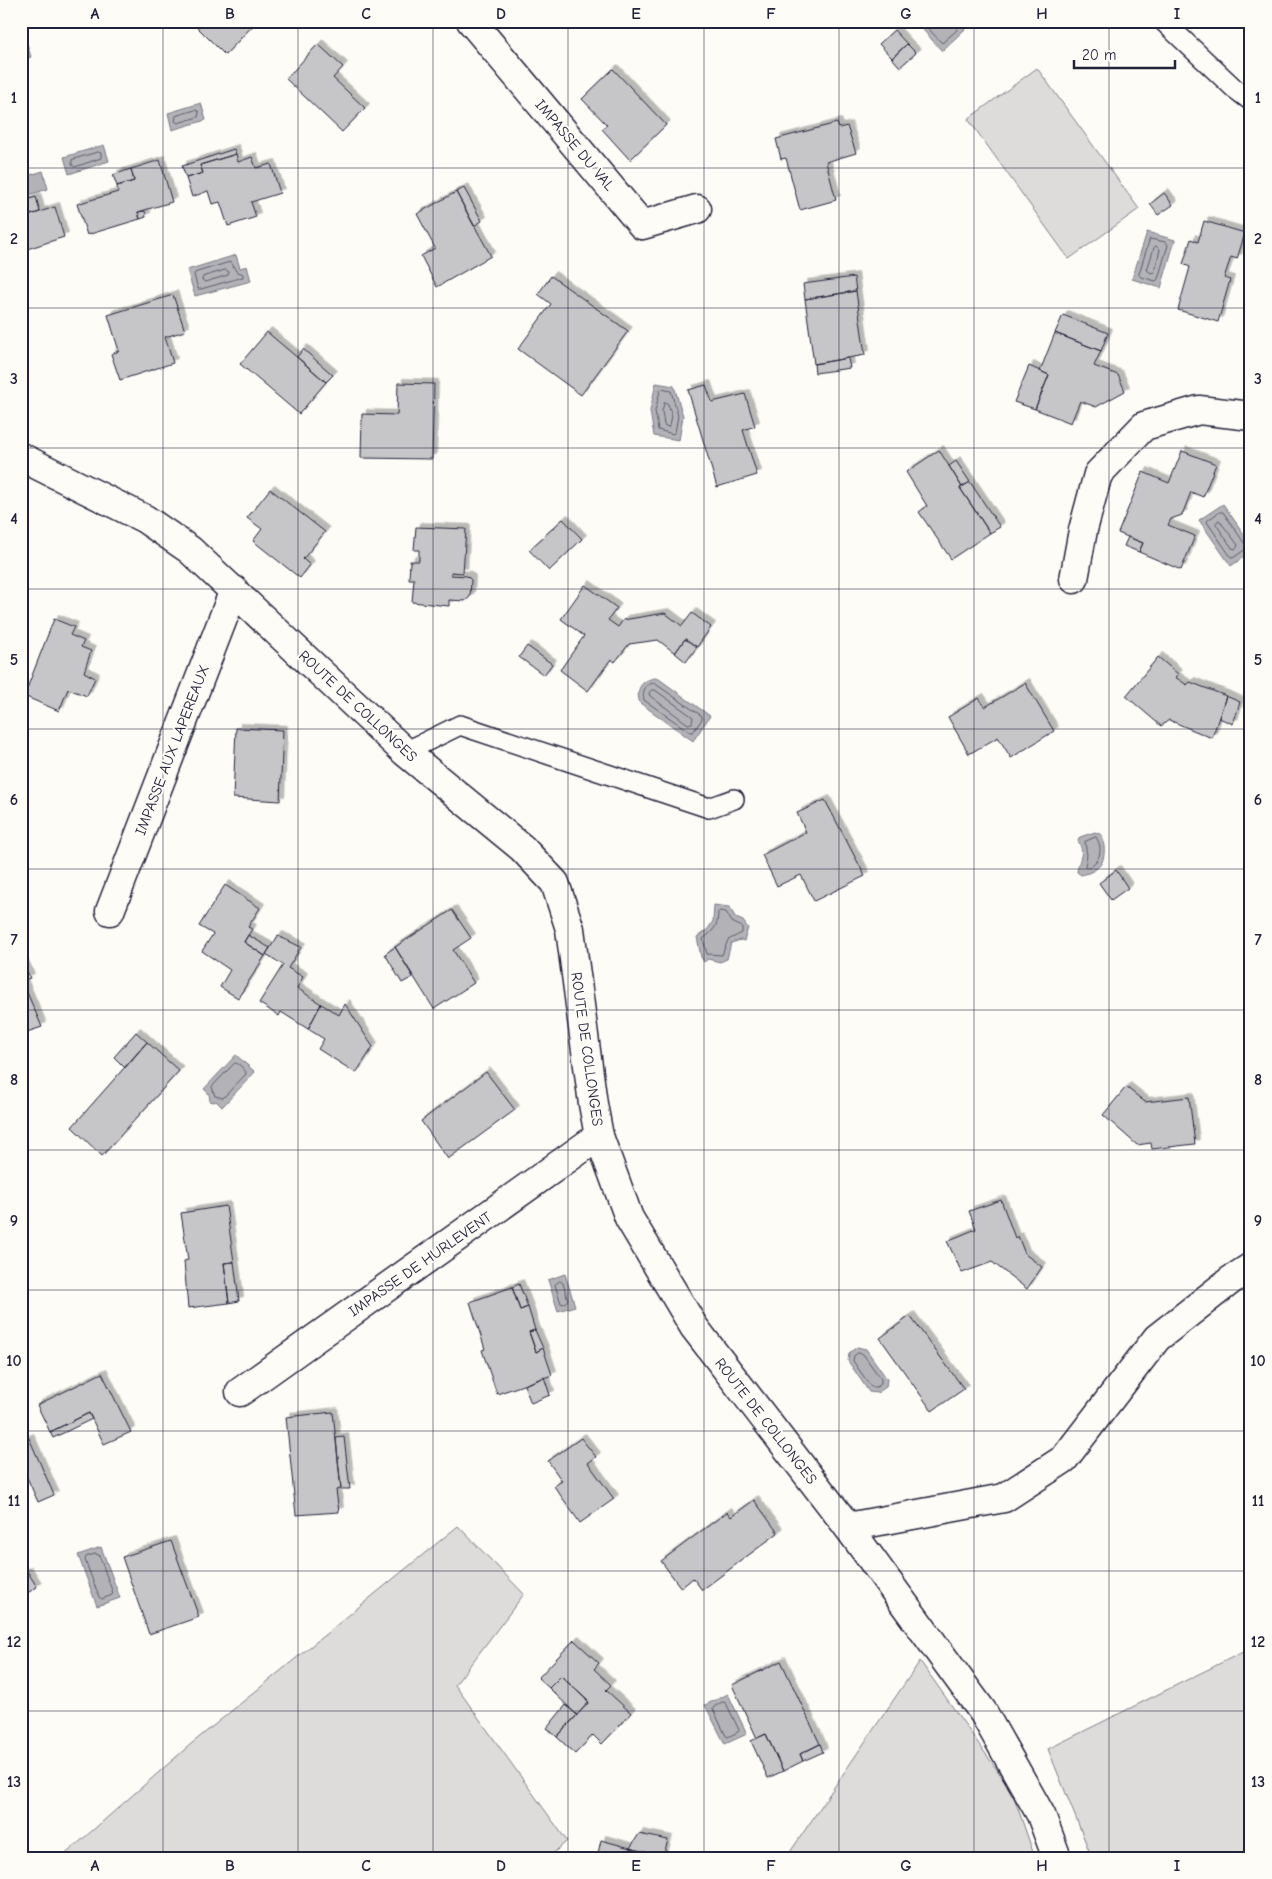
<svg xmlns="http://www.w3.org/2000/svg" width="1272" height="1879" viewBox="0 0 1272 1879" font-family="'Comic Neue',sans-serif">
<defs>
<filter id="shadow"><feDropShadow dx="4.5" dy="-4.5" stdDeviation="0" flood-color="#0004"/></filter>
</defs>
<rect width="100%" height="100%" fill="#fdfcf7"/>
<filter id="ink" filterUnits="userSpaceOnUse"><feTurbulence type="fractalNoise" baseFrequency=".02" numOctaves="2"/><feDisplacementMap in="SourceGraphic" scale="10" xChannelSelector="R" yChannelSelector="G"/><feConvolveMatrix kernelMatrix="1 2 1 2 8 2 1 2 1" color-interpolation-filters="sRGB"/></filter>
<g filter="url(#ink)">
<path fill="#dddcdb" stroke="#807f8b" d="M1037,68L1139,209L1069,259L968,119Z
M458,1526L524,1594L455,1685L567,1841L548,1858H61L191,1744Z
M1251,1648V1858H1092L1048,1749Z
M920,1661L1012,1791L1035,1858H786Z"/>
<path fill="#b2b2b7" stroke="#787885" d="M915,21H958L965,29L942,51Z
M21,23L31,57L21,60Z
M201,103L206,120L172,130L168,113Z
M104,145L109,161L69,174L64,157Z
M43,171L48,189L21,197V178Z
M1147,232L1175,240L1161,288L1132,279Z
M236,255L240,268L247,266L251,281L195,296L187,270Z
M656,383L674,386L683,416L679,440L654,436L650,411Z
M1223,504L1251,544V552L1231,566L1199,520Z
M655,678L659,679L710,716L693,741L640,703C635,690 641,680 655,678Z
M1095,832L1102,835C1107,856 1105,870 1081,875L1077,872C1078,860 1086,853 1078,841L1080,837Z
M714,905L729,907L736,918L743,921L748,928L744,941L741,940L731,943L727,959L720,962L708,959L704,962L701,957L697,937L708,929L713,921Z
M236,1055L255,1072L222,1107L216,1101L214,1102L210,1101L209,1094L204,1089Z
M565,1274L575,1306L558,1311L548,1280Z
M857,1347L866,1349L887,1379L886,1387L877,1393L869,1392L848,1361L849,1353Z
M101,1547L120,1598L97,1606L78,1555Z
M728,1694L747,1734L725,1744L705,1705Z"/>
<g fill="none" stroke-linecap="round" stroke-linejoin="round">
<path stroke="#5c5c6d" stroke-width="1" d="M921,21L942,43L957,30L955,21
M196,110L199,112L198,117L178,123L175,121L176,116Z
M98,152L101,153V158L75,167L72,165V160Z
M1150,239L1166,242L1168,245L1158,279L1156,281L1141,277L1139,275Z
M1156,246L1160,250L1154,272L1151,273L1147,270L1154,248Z
M231,262L236,271L243,274V277L201,289H198L194,275L195,273Z
M226,270L229,272L228,275L205,282L202,280L203,277Z
M662,389L671,391L678,416L675,432L673,434L658,430L655,411L660,391Z
M665,402L668,404L672,416L670,425L668,427L664,425L662,411Z
M1220,512H1223L1247,547L1246,549L1233,558L1231,557L1207,522L1208,520Z
M1219,520L1238,545L1236,549L1232,548L1216,524Z
M654,683L702,716V719L693,732H690L644,700C642,691 645,684 654,683Z
M652,690H655L693,717L692,723L688,724L650,696L649,693Z
M1096,837C1104,849 1100,863 1086,868L1085,866L1087,855L1085,842Z
M720,911L726,912L732,922L742,927V933L728,940L722,955L707,954L703,939C713,931 718,927 718,913Z
M235,1063C239,1063 246,1070 246,1074L223,1098L215,1096L212,1087Z
M560,1281L563,1283L568,1300L563,1304L561,1303L555,1285Z
M858,1353L863,1354L881,1379V1384L877,1387H871L853,1361L854,1356Z
M96,1554L99,1555L113,1593L112,1595L102,1599L99,1597L85,1560L86,1557Z
M723,1702L726,1703L739,1730L738,1732L728,1737L726,1736L713,1709L714,1707Z"/>
</g>
<path fill="#c6c6c8" stroke="#22223b" filter="url(#shadow)" d="M191,21H257L225,55Z
M894,30L907,44L892,58L879,44Z
M318,44L343,67L333,78L365,108L342,132L286,79Z
M907,44L916,53L900,67L892,58Z
M613,69L666,125L630,160L602,129L607,125L582,99Z
M837,123L839,128L847,126L856,153L826,162L836,200L800,210L786,158L781,159L776,139Z
M234,149L236,154L200,165L203,173L186,178L182,166Z
M236,154L238,162L252,157L256,168L271,164L280,193L251,202L256,217L228,226L220,202L212,204L208,191L192,197L186,178L203,173L200,165Z
M160,160L172,202L138,212L140,219L87,235L77,204L118,192L117,186L134,181L131,169Z
M131,169L134,181L117,186L113,175Z
M464,188L482,221L474,226L456,192Z
M456,192L491,256L437,287L421,256L435,248L417,214Z
M1164,193L1173,205L1158,215L1150,204Z
M36,197L40,212L21,218V202Z
M55,207L64,237L21,251V218Z
M145,211L146,217L140,219L138,212Z
M1204,221L1245,233L1237,259L1231,257L1224,278L1230,280L1218,322L1178,310L1190,267L1183,264L1191,239L1198,242Z
M551,276L628,331L581,395L518,349L551,304L538,294Z
M854,277L856,291L805,299L803,284Z
M856,291L865,355L814,364L805,299Z
M173,295L185,331L165,337L173,363L120,380L111,354L119,351L108,315Z
M1063,315L1108,333L1101,351L1055,333Z
M267,332L326,382L299,414L240,364Z
M1055,333L1101,351L1094,366L1118,375L1125,391L1096,407L1080,401L1071,423L1035,409L1049,375L1040,371Z
M303,349L333,375L326,382L297,357Z
M848,358L850,368L815,373L814,364Z
M1029,366L1049,375L1035,409L1014,402Z
M398,383L434,384L432,459L361,458L362,414L397,415Z
M706,385L712,402L745,394L755,426L743,430L757,475L717,487L688,390Z
M939,450L962,487L960,488L990,533L951,559L919,512L927,506L906,472Z
M1182,451L1216,464L1203,497L1191,492L1182,515L1171,519L1168,525L1195,536L1181,570L1139,552L1143,543L1118,533L1143,472L1169,483Z
M956,461L970,482L962,487L949,466Z
M970,482L1000,527L990,533L960,488Z
M270,489L325,532L303,559L310,565L300,578L253,541L262,529L247,518Z
M563,519L582,539L549,571L529,550Z
M416,527L466,529L463,573L451,572V575L467,576L471,580L470,597L465,601L449,600V606L412,602L414,579H409L410,561H419V550H414Z
M1128,537L1143,543L1139,552L1124,546Z
M585,585L617,608L608,620L618,627L623,620L665,613L682,626L692,613L711,627L697,647L685,639L675,653L658,640L629,644L615,662L611,659L588,691L560,670L584,636L561,619Z
M54,619L74,627L70,635L84,641L81,647L91,651L84,672L95,678L87,696L68,689L59,711L24,696Z
M685,639L697,647L686,662L675,653Z
M527,646L552,664L544,675L519,657Z
M1158,657L1178,674L1175,677L1187,685L1190,682L1226,696L1212,738L1169,720L1161,726L1126,696Z
M1025,683L1054,731L1011,758L998,737L969,754L948,717L979,698L985,707Z
M1226,696L1240,702L1233,724L1219,718Z
M236,728L283,730L280,801L233,798Z
M825,800L865,876L814,901L801,875L777,886L762,855L806,832L797,813Z
M1116,870L1128,888L1111,900L1099,883Z
M225,885L260,908L248,927L252,929L244,942L265,956L238,998L220,987L230,970L202,951L213,934L199,926Z
M452,910L471,938L453,950L474,983L434,1009L395,947Z
M248,935L270,948L265,956L244,942Z
M278,936L301,947L288,968L303,977L297,988L321,1004L308,1029L281,1012L279,1016L259,1003L283,965L266,954Z
M395,947L413,977L402,983L385,954Z
M21,958L30,978L22,981L42,1027L21,1034Z
M321,1004L339,1015L345,1004L373,1047L356,1073L318,1049L324,1039L308,1029Z
M136,1032L147,1042L125,1068L114,1057Z
M147,1042L179,1071L102,1156L72,1127Z
M486,1072L515,1110L448,1159L421,1121Z
M1126,1087L1145,1102L1189,1097L1195,1144L1152,1149L1151,1143L1137,1145L1103,1115Z
M1001,1200L1015,1238L1018,1236L1025,1254L1042,1267L1027,1289L992,1262L962,1273L947,1241L976,1229L969,1211Z
M226,1206L234,1262L224,1263L229,1303L188,1308L184,1261L188,1260L181,1213Z
M234,1262L239,1301L229,1303L224,1263Z
M519,1284L528,1307L520,1310L512,1287Z
M512,1287L520,1310L528,1307L535,1330L529,1332L536,1352L543,1348L552,1375L497,1394L482,1350L485,1349L470,1302Z
M910,1316L964,1389L932,1411L880,1338Z
M535,1330L543,1348L536,1352L529,1332Z
M102,1373L131,1432L104,1444L89,1413L50,1432L37,1405Z
M544,1377L550,1395L531,1403L524,1385Z
M333,1412L341,1489L336,1490L339,1512L296,1515L286,1417Z
M89,1413L92,1419L53,1438L50,1432Z
M344,1437L350,1489H341L336,1438Z
M29,1438L54,1495L38,1502L21,1464V1442Z
M581,1438L596,1457L588,1463L614,1499L580,1523L554,1486L562,1481L548,1461Z
M754,1500L778,1533L702,1590L693,1578L681,1588L661,1561L727,1512L731,1517Z
M171,1541L199,1617L149,1634L122,1557Z
M27,1571L37,1587L21,1597V1574Z
M574,1640L599,1663L594,1669L611,1685L606,1690L631,1713L602,1744L593,1735L575,1754L557,1737L589,1702L561,1676L549,1688L538,1678Z
M781,1661L820,1744L800,1754L803,1761L783,1771L766,1734L757,1738L732,1685Z
M561,1676L589,1702L577,1715L549,1688Z
M566,1705L577,1715L557,1737L547,1728Z
M766,1734L783,1771L768,1778L751,1741Z
M820,1744L823,1752L803,1761L800,1754Z
M639,1834L668,1840L663,1857L630,1848Z
M601,1840L663,1857L664,1858H597Z"/>
<g fill="none" stroke-linecap="round" stroke-linejoin="round">
<defs>
<path id="service" d="M1163,21L1235,89L1251,101
M405,752L460,725L709,808L734,799"/>
<path id="minor" d="M471,21L642,225L697,209
M1074,579L1083,530L1098,474L1144,426L1199,410L1251,416
M110,911L234,590
M240,1392L599,1136
M848,1527L1004,1498L1064,1459L1157,1338L1231,1280L1251,1267"/>
<path id="secondary" d="M21,457L145,519L190,550L405,752L522,848L555,883L570,929L593,1104L599,1136L629,1218L694,1327L848,1527L983,1712L1041,1815L1057,1858"/>
</defs>
<use href="#service" stroke="#22223b" stroke-width="22"/>
<use href="#minor" stroke="#22223b" stroke-width="31"/>
<use href="#secondary" stroke="#22223b" stroke-width="31"/>
<use href="#service" stroke="#fdfcf7" stroke-width="19"/>
<use href="#minor" stroke="#fdfcf7" stroke-width="28"/>
<use href="#secondary" stroke="#fdfcf7" stroke-width="28"/>
</g>
</g>
<path fill="none" stroke="#22223b" stroke-width="1" stroke-opacity="0.55" d="M163,21V1858M298,21V1858M433,21V1858M568,21V1858M704,21V1858M839,21V1858M974,21V1858M1109,21V1858M21,168H1251M21,308H1251M21,448H1251M21,589H1251M21,729H1251M21,869H1251M21,1010H1251M21,1150H1251M21,1290H1251M21,1431H1251M21,1571H1251M21,1711H1251"/>
<g text-anchor="middle" dominant-baseline="central" stroke-width="4" stroke-linejoin="round" paint-order="stroke">
<g font-size="15" fill="#22223b" stroke="#fdfcf7">
<text transform="translate(575 145) rotate(50)">IMPASSE DU VAL</text>
<text transform="translate(358 706) rotate(43)">ROUTE DE COLLONGES</text>
<text transform="translate(172 750) rotate(-69)">IMPASSE AUX LAPEREAUX</text>
<text transform="translate(587 1049) rotate(82)">ROUTE DE COLLONGES</text>
<text transform="translate(420 1264) rotate(-35)">IMPASSE DE HURLEVENT</text>
<text transform="translate(766 1421) rotate(52)">ROUTE DE COLLONGES</text>
</g>
</g>
<rect width="1272" height="1879" fill="none" stroke="#fdfcf7" stroke-width="55"/>
<path d="M1074 60v8h101v-8" fill="none" stroke="#22223b" stroke-width="2.5"/>
<text x="1082" y="60" font-size="15" fill="#22223b" stroke="#fdfcf7" stroke-width="4" paint-order="stroke">20 m</text>
<rect x="28" y="28" width="1216" height="1824" fill="none" stroke="#22223b" stroke-width="2"/>
<g font-size="16" text-anchor="middle" font-weight="bold" fill="#22223b">
<text x="95" y="19">A</text>
<text x="230" y="19">B</text>
<text x="366" y="19">C</text>
<text x="501" y="19">D</text>
<text x="636" y="19">E</text>
<text x="771" y="19">F</text>
<text x="906" y="19">G</text>
<text x="1042" y="19">H</text>
<text x="1177" y="19">I</text>
<text x="14" y="103">1</text>
<text x="1258" y="103">1</text>
<text x="14" y="244">2</text>
<text x="1258" y="244">2</text>
<text x="14" y="384">3</text>
<text x="1258" y="384">3</text>
<text x="14" y="524">4</text>
<text x="1258" y="524">4</text>
<text x="14" y="665">5</text>
<text x="1258" y="665">5</text>
<text x="14" y="805">6</text>
<text x="1258" y="805">6</text>
<text x="14" y="945">7</text>
<text x="1258" y="945">7</text>
<text x="14" y="1085">8</text>
<text x="1258" y="1085">8</text>
<text x="14" y="1226">9</text>
<text x="1258" y="1226">9</text>
<text x="14" y="1366">10</text>
<text x="1258" y="1366">10</text>
<text x="14" y="1506">11</text>
<text x="1258" y="1506">11</text>
<text x="14" y="1647">12</text>
<text x="1258" y="1647">12</text>
<text x="14" y="1787">13</text>
<text x="1258" y="1787">13</text>
<text x="95" y="1871">A</text>
<text x="230" y="1871">B</text>
<text x="366" y="1871">C</text>
<text x="501" y="1871">D</text>
<text x="636" y="1871">E</text>
<text x="771" y="1871">F</text>
<text x="906" y="1871">G</text>
<text x="1042" y="1871">H</text>
<text x="1177" y="1871">I</text>
</g>
</svg>
